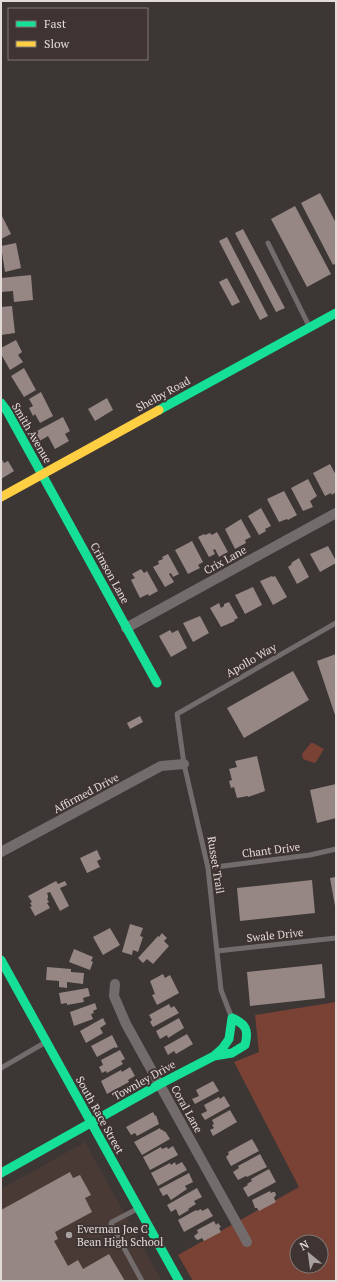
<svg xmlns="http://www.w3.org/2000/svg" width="337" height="1282" viewBox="0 0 337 1282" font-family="'PT Serif',serif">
<rect width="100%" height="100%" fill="#3c3635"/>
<path fill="#4a3a36" d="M85,1142L162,1281H1V1189Z"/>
<path fill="#794234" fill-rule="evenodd" d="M311,743H313L324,749L316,762L314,763L303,759L302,754Z
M336,1002V1281H193L178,1255L299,1187L234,1062L259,1052L255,1015ZM297,1242H321V1266H297Z"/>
<path fill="#968784" d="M320,193L336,223V263L333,265L301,203Z
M295,206L331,274L307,287L271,219Z
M1,214L11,234L1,239Z
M243,229L285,308L276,312L235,233Z
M227,237L268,316L260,320L219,241Z
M16,243L21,268L5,272L1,246Z
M31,275L33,300L14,302L13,291L1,292V278Z
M227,278L240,302L232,306L219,282Z
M12,306L15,333L1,335V307Z
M16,340L22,352L18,355L23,362L10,370L1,354V348Z
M24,368L36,390L24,397L11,376Z
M41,392L53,416L40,423L35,414L33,416L29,408L33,406L29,399Z
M107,398L113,410L95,421L88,409Z
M63,417L70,431L65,434L69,441L55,449L48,436L38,442L33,433Z
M1,458L4,463L8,461L14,471L1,479Z
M330,464L336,475V492L332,495L331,493L325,496L313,473Z
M308,479L317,496L310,501L313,507L303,511L291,488Z
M284,491L297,515L288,520L287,519L279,522L267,499Z
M261,508L271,526L265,529L266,531L259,535L248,516Z
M241,519L251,537L245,540L246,543L235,549L225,529Z
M217,532L228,552L219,557L215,549L213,550L215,554L209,557L198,537L204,534L205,535L210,533L212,535Z
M192,541L203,562L198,565L200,568L188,574L175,550Z
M328,546L336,561V563L320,572L310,554Z
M168,554L179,574L173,577L171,573L169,574L174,582L165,587L153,567L159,564L158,561L163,559L162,557Z
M299,558L309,577L297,584L288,567L292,564L291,563Z
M141,569L144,573L147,571L158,591L149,596L148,594L140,598L131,580L135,578L132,574Z
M272,576L273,577L275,576L287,597L273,605L260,581Z
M253,587L262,605L245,614L235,595Z
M229,602L238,618L234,620L235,621L221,627L210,608L219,603L221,608L224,606V604Z
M200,616L209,633L193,642L183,623Z
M170,630L172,633L178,630L187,648L171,657L159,636Z
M336,654V718L317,661Z
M293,671L309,700L244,738L227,708Z
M140,716L143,722L130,729L127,723Z
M257,756L265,791L248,797V796L237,798L234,787L231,788L229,781L232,780L229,769L237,767L235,761Z
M336,784V818L317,823L310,790Z
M97,850L101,859L97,861L100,867L87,873L80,858Z
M336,877V906H335L330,878Z
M312,880L315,913L240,921L237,888Z
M56,881L58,884L65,881L67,885L60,888L69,906L60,911L50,892L47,893L48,896V898L47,899L49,902L47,903L50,908L35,916L30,907L32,906L30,903L32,902L28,896Z
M130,924L143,928L140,936L143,937L138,952L133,950L132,955L122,952Z
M110,928L120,945L103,955L93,937Z
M162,933L167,938L164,941L169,946L153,964L147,959L143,963L138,958L158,936L159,937Z
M74,949L93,957L91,961L93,962L90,970L69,962Z
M322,964L325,998L250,1006L247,972Z
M47,967L71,969V972L84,973L83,984L67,982V988L59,987V981L46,980Z
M163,974L165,978L170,975L179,993L157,1005L152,995L155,994L150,981Z
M88,988L90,996L83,998L84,1002L67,1005V1003L61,1004L59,993Z
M95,1003L97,1009L93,1011L94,1013L91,1014L93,1019L74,1026L70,1012Z
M169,1004L171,1008L174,1006L179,1013L153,1027L150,1022L152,1020L149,1015Z
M103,1018L106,1024L100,1028L103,1033L86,1043L80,1031Z
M179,1018L184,1028L168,1038L167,1035L160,1039L156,1031Z
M187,1034L193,1044L176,1054L174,1051L168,1055L164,1047Z
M112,1035L118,1047L115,1048V1047L97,1057L91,1046Z
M120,1050L125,1059L121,1061L123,1064L107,1073L106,1071L102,1073L99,1067L103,1065L101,1060Z
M130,1067L135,1076L128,1080L129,1082L107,1094L101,1081L121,1070L122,1072Z
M213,1081L219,1091L195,1104L192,1099L199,1096L196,1090Z
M224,1096L230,1106L205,1120L201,1114L207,1111L204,1105L219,1097L220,1099Z
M230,1110L237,1122L213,1136L210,1130L214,1128L212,1125L214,1124L212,1120Z
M153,1112L155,1116L156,1115L159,1124L137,1136L135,1133L131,1135L126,1127Z
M160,1128L161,1130H163L164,1132L165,1131L170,1139L142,1155L134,1142Z
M252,1139L259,1151L231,1166L226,1157L229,1154L228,1152Z
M173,1146L178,1155L150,1170L143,1157L161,1147L162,1149L167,1147L168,1149Z
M260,1154L267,1167L247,1177L246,1176L238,1180L233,1172L239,1168L238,1166Z
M175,1162L176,1165L182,1162L187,1170L158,1186L151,1173L170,1163L171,1165Z
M269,1169L276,1182L248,1197L243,1188L248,1185L247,1184L252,1181L251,1179Z
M70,1172L73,1178L80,1175L91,1195L85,1198L92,1212L55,1232L58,1239L54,1241L68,1266L78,1260L83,1269L109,1254L125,1281H1V1210Z
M189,1173L193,1182L185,1186L187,1189L171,1200L167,1194L163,1196L159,1189Z
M197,1188L202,1197L194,1201L196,1204L188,1209L189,1210L179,1216L176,1209L171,1212L167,1205Z
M270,1191L271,1193L273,1192H275L276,1195L274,1198L276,1202L259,1211L257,1208H255L252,1200Z
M208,1208L213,1216L184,1232L178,1220L196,1210L197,1211L201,1209L202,1211Z
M214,1221L216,1225L218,1223L221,1227L219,1228L221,1232L204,1241L202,1238L198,1240L196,1239L194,1236L198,1233L197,1230Z"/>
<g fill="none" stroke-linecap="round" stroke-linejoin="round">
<path stroke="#726d6c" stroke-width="5" d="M268,243L309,326
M208,868L310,855L336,849
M217,951L336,938
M231,1016L221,990L208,868L184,764L177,714L336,623
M1,1068L46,1042
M137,1209L112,1222L111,1224L142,1281"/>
<path stroke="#726d6c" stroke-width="10" d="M126,628L336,513
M1,852L161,766L184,764
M115,984L114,996L126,1024L247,1242"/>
<path stroke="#16e098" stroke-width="9" d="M1,403L7,411L157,683
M159,410L336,313
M1,960L179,1281
M1,1173L160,1084L214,1056L222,1049L229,1039L232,1018C246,1024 249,1030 245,1045L232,1053L214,1056"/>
<path stroke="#ffcf43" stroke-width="9" d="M1,497L159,410"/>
</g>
<circle fill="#a8a1a0" stroke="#3f3432" stroke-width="1.5" cx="69" cy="1235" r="4"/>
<g text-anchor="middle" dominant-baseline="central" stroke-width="4" stroke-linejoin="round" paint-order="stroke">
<g font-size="11" fill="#e2dbd9" stroke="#3f3432">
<text transform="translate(163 394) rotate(-29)">Shelby Road</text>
<text transform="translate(32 433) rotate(60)">Smith Avenue</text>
<text transform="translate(225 560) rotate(-29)">Crix Lane</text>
<text transform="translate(110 573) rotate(61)">Crimson Lane</text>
<text transform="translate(251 660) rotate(-30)">Apollo Way</text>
<text transform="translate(86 793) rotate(-28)">Affirmed Drive</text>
<text transform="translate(271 850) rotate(-7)">Chant Drive</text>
<text transform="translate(216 865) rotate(81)">Russet Trail</text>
<text transform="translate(275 935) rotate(-6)">Swale Drive</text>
<text transform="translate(144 1080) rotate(-29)">Townley Drive</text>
<text transform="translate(187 1109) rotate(61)">Coral Lane</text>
<text transform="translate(100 1115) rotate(61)">South Race Street</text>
</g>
<g font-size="11" fill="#e2dbd9" stroke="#3f3432" text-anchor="start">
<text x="77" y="1229">Everman Joe C<tspan x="77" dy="13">Bean High School</tspan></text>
</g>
</g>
<rect width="337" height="1282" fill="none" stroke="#e2dbd9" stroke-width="4"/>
<rect x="8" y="8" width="140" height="52" fill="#3f3432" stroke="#807775"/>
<rect x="16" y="21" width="20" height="6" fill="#16e098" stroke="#807775"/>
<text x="44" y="28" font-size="12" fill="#e2dbd9">Fast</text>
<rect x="16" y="41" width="20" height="6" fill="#ffcf43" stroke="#807775"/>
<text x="44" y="48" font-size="12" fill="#e2dbd9">Slow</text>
<g transform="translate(309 1254) rotate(331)"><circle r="19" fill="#3f3432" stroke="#807775"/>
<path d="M0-3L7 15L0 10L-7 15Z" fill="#a8a1a0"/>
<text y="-6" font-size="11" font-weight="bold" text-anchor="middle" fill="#e2dbd9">N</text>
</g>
</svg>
